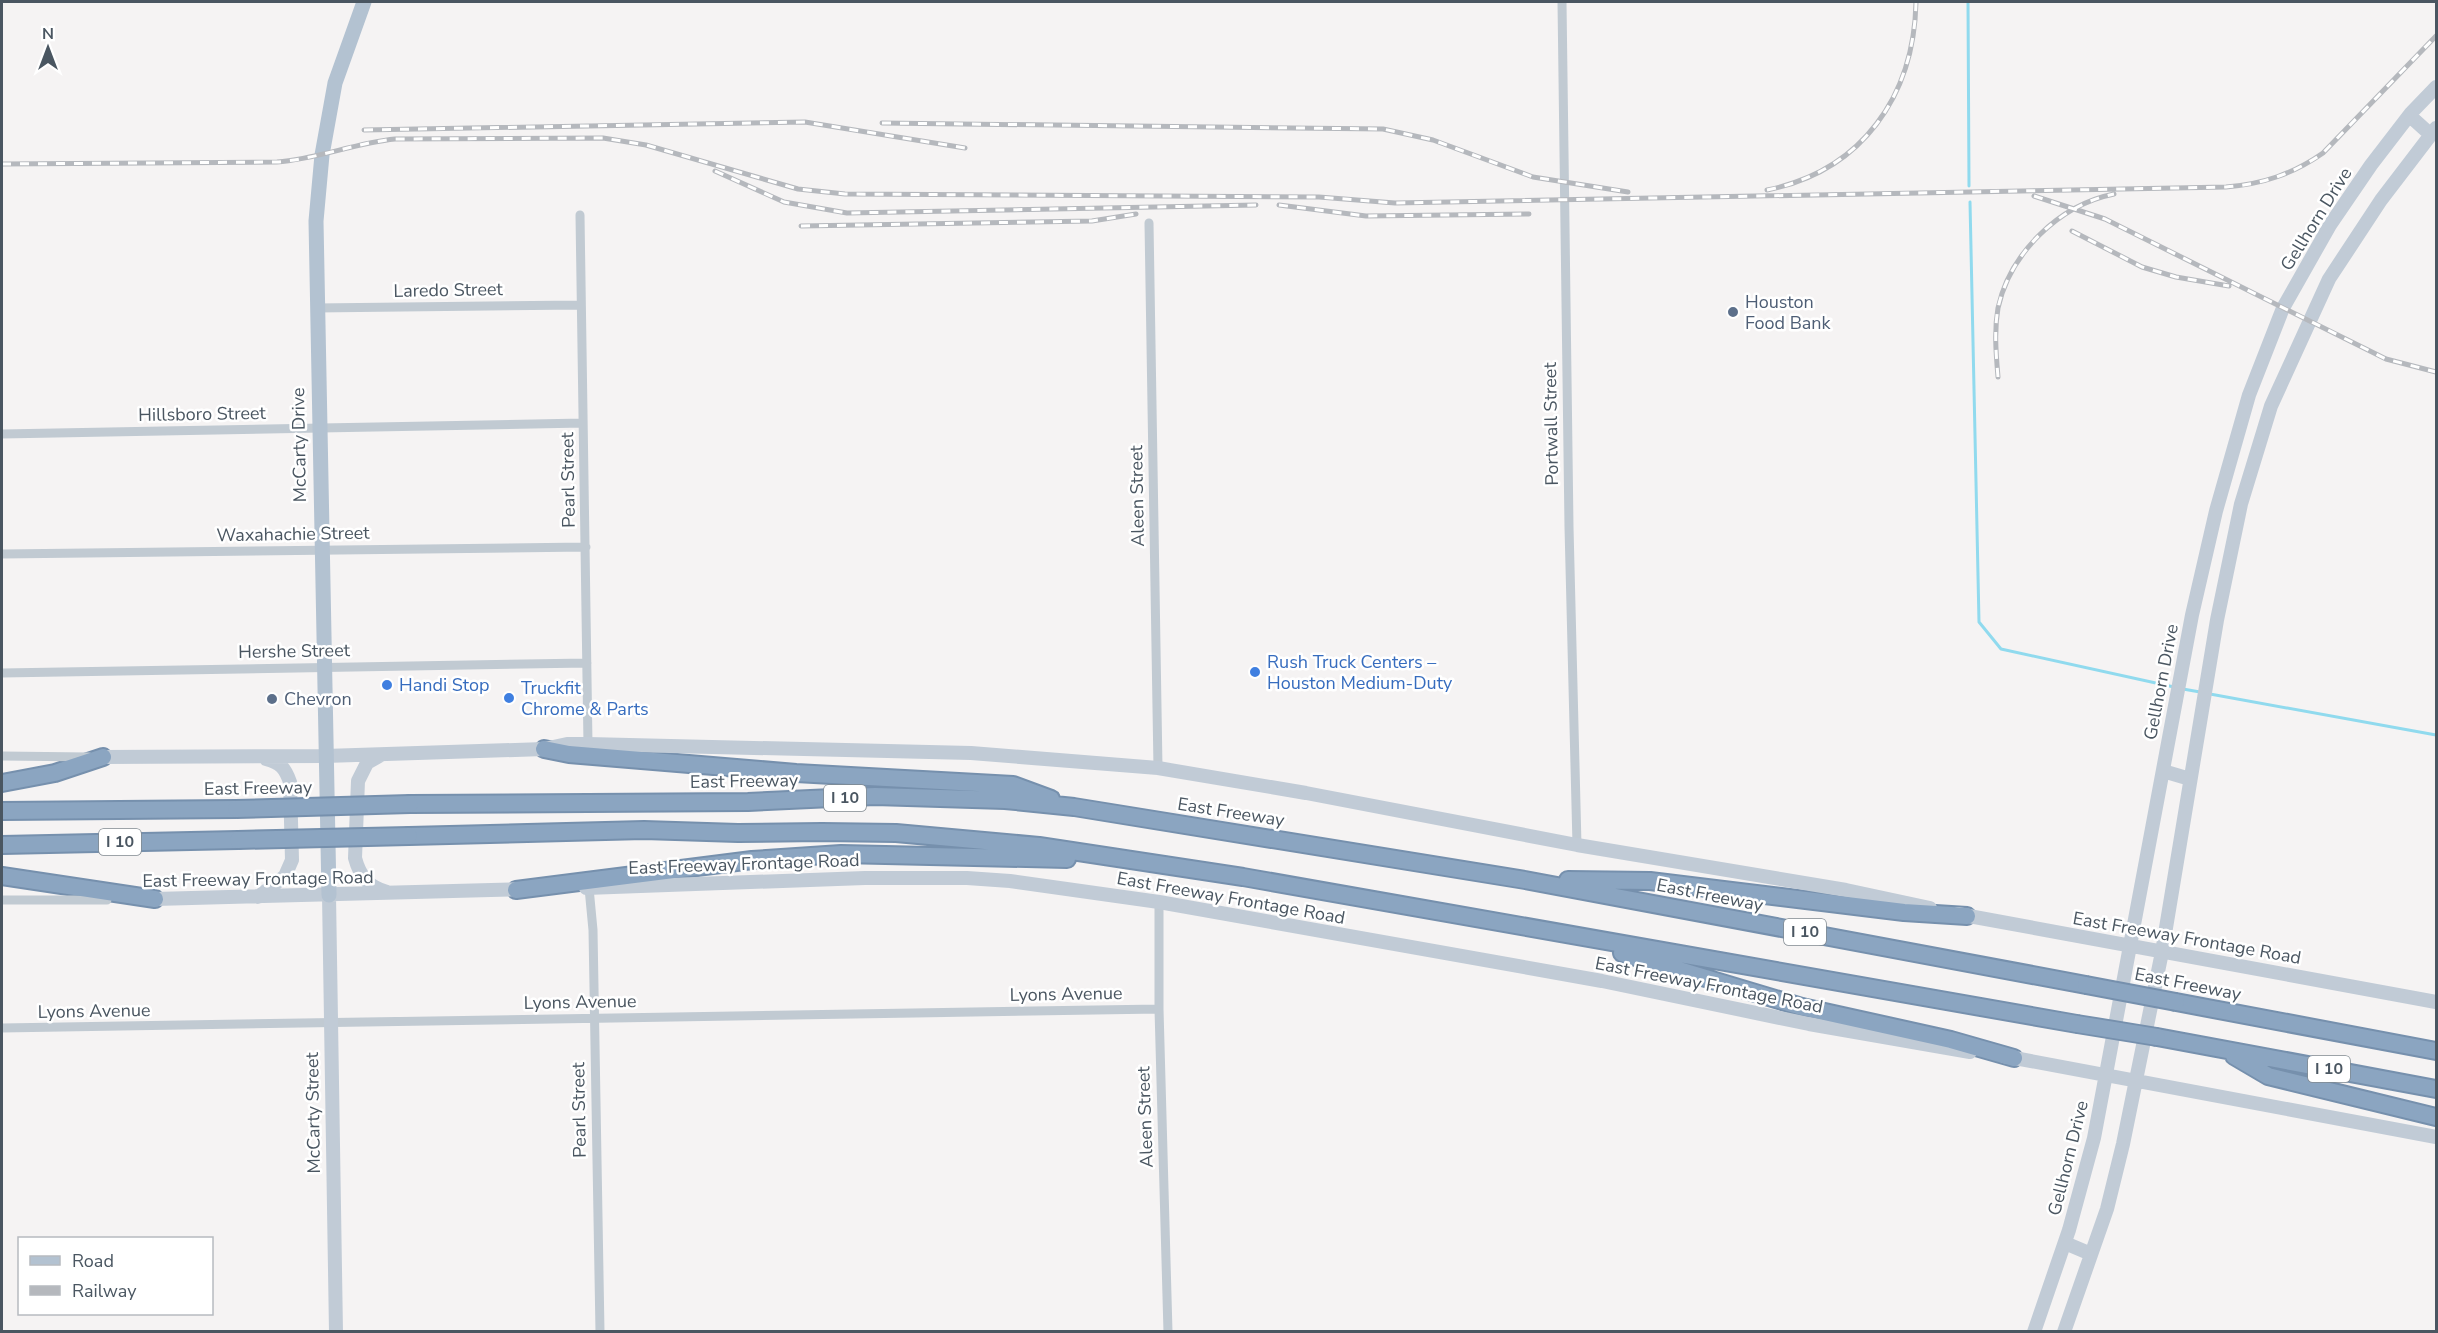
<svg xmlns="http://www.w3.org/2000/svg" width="2438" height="1333" viewBox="0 0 2438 1333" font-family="'Nunito Sans',sans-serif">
<rect width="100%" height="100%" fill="#f5f3f3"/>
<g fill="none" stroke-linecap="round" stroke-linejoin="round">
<path stroke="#90daee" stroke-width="3" d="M1968,2L1969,186
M1970,202L1979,622L2001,649L2174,687
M2183,689L2200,692
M2210,694L2436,735"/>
<defs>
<path id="motorway" d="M544,749L569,754L796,773L1013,785L1051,799
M2,783L55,773L103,757
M410,804L748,802L875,796L1005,800L1074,807L1525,880L2086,985
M2,811L236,809
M409,836L644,830L738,833L822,832L896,833L1039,846L1243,877L2077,1024
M2,845L238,840
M2,876L155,899
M1568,880L1650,881L1904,912L1967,916
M516,890L752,860L841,854L1067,859
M1622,953L1802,1007L1951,1040L2014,1058
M2176,1002L2436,1051
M2157,1037L2436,1089
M2234,1056L2268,1076L2436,1117"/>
</defs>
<use href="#motorway" stroke="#7690ad" stroke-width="20"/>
<path stroke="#c1cad2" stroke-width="9" d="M1562,2L1569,527L1577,845
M580,215L588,744
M1149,223L1158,768
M316,308L580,305
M2,434L583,423
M2,554L586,547
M2,673L587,663
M2,756L89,757
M589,888L593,930L600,1332
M2,900H107
M1159,902V1009L1168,1332
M2,1028L1159,1009"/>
<path stroke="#c1cbd6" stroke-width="14" d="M2410,116L2431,135
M381,755L367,763L358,781L355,858C360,877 369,887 387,892
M103,757L325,756L544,749L567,744H588L971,753L1158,768L1306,793L1577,845L1846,890L1930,908
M2163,771L2190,779
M586,888L865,878H967L1010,881L1159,902L1602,981L1809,1024L1970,1052
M329,895L336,1332
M258,897L285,876L292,860L290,782C285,768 281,763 266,759
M155,899L525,889
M1958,914L2436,1002
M2004,1056L2436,1137
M2065,1243L2091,1254
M2034,1332L2069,1230L2094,1138L2192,615L2216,511L2249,395L2283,308L2330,225L2371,165L2411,113L2436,87
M2064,1332L2107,1209L2123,1144L2162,952L2217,620L2241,504L2271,406L2329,279L2381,200L2436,128"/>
<path stroke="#b3c2d1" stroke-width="15" d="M329,895L316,221L322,155L335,83L364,2"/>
<use href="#motorway" stroke="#8ba5c1" stroke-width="16"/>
<defs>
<path id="rail" d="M882,123L1383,129L1433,140L1533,177L1628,192
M364,130L805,122L965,148
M2,164L277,162C317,159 355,143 395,139L603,138L646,145L798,189L845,194L1319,197L1395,203L2226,187C2263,184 2293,174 2323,153L2436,36
M715,171L784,202L847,213L1256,205
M1767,190C1862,171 1914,96 1916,2
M2034,196L2105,219L2386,359L2436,372
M1279,205L1366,216L1529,214
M801,226L1092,221L1136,214
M2072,231L2142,267L2176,277L2229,286
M1998,377C1996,353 1994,331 1998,308C2010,253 2059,205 2114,194"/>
</defs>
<use href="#rail" stroke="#b5b8bd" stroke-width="5"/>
<use href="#rail" stroke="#fff" stroke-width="3" stroke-dasharray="9" stroke-linecap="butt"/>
<defs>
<path id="motorway-bridge" d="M236,809L410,804
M238,840L409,836
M2086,985L2176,1002
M2077,1024L2157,1037"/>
</defs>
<use href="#motorway-bridge" stroke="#7690ad" stroke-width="20" stroke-linecap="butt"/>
<use href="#motorway-bridge" stroke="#8ba5c1" stroke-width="16"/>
</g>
<g fill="#5c6f8a" stroke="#fff" stroke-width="2">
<circle cx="1733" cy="312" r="6"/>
<circle cx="272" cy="699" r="6"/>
</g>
<g fill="#3f7fe0" stroke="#fff" stroke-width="2">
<circle cx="1255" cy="672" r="6"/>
<circle cx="387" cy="685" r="6"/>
<circle cx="509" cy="698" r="6"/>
</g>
<g text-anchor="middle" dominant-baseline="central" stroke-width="5" stroke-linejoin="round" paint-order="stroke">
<g fill="#fff" stroke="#808990" stroke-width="1.5">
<rect x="824" y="785" width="42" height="26" rx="4.5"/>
<rect x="99" y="829" width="42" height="26" rx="4.5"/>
<rect x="1784" y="919" width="42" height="26" rx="4.5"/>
<rect x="2308" y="1056" width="42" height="26" rx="4.5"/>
</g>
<g font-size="16" font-weight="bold" fill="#4a5661">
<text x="845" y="798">I 10</text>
<text x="120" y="842">I 10</text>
<text x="1805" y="932">I 10</text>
<text x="2329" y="1069">I 10</text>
</g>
<g font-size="18" fill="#4a5661" stroke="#fff">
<text transform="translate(2316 219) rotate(-58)">Gellhorn Drive</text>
<text transform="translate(448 290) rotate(-1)">Laredo Street</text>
<text transform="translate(202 414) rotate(-1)">Hillsboro Street</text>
<text transform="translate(1551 424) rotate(-91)">Portwall Street</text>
<text transform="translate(299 445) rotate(-91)">McCarty Drive</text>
<text transform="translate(568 480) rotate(-91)">Pearl Street</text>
<text transform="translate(1137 496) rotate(-91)">Aleen Street</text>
<text transform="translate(293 534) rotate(-1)">Waxahachie Street</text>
<text transform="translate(294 651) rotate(-1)">Hershe Street</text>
<text transform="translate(2161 682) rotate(-79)">Gellhorn Drive</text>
<text transform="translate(744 781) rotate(-1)">East Freeway</text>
<text transform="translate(258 788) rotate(-1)">East Freeway</text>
<text transform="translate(1231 812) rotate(9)">East Freeway</text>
<text transform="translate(744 864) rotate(-2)">East Freeway Frontage Road</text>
<text transform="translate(258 879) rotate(-1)">East Freeway Frontage Road</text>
<text transform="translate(1710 895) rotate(11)">East Freeway</text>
<text transform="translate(1231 898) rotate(10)">East Freeway Frontage Road</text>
<text transform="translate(2187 938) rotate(10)">East Freeway Frontage Road</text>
<text transform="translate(2188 984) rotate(11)">East Freeway</text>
<text transform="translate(1709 985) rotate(11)">East Freeway Frontage Road</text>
<text transform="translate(1066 994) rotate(-1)">Lyons Avenue</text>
<text transform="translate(580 1002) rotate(-1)">Lyons Avenue</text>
<text transform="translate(94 1011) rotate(-1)">Lyons Avenue</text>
<text transform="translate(579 1110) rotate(-91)">Pearl Street</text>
<text transform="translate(313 1113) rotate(-91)">McCarty Street</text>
<text transform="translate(1145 1117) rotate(-92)">Aleen Street</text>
<text transform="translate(2068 1158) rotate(-76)">Gellhorn Drive</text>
</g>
<g font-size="18" fill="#4e5e75" stroke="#fff" text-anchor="start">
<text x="1745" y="302">Houston<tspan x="1745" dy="21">Food Bank</tspan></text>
<text x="284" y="699">Chevron</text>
</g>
<g font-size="18" fill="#366cbe" stroke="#fff" text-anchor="start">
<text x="1267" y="662">Rush Truck Centers –<tspan x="1267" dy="21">Houston Medium-Duty</tspan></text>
<text x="399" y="685">Handi Stop</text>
<text x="521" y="688">Truckfit<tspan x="521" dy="21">Chrome &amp; Parts</tspan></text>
</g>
</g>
<rect width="2438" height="1333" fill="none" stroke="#4a5661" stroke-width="6"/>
<rect x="18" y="1237" width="195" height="78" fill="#ffffff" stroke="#b7bbc0" stroke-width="1.5"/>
<rect x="30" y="1256" width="30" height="9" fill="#b3c2d1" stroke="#b7bbc0" stroke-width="1.5"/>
<text x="72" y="1267" font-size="18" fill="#4a5661">Road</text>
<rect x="30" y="1286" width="30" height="9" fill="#b5b8bd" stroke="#b7bbc0" stroke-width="1.5"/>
<text x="72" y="1297" font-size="18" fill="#4a5661">Railway</text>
<g transform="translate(48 48)" stroke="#ffffff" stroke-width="4.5" paint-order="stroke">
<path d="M0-4.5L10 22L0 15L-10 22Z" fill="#4a5661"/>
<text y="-9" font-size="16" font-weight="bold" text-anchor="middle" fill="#4a5661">N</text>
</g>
</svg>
